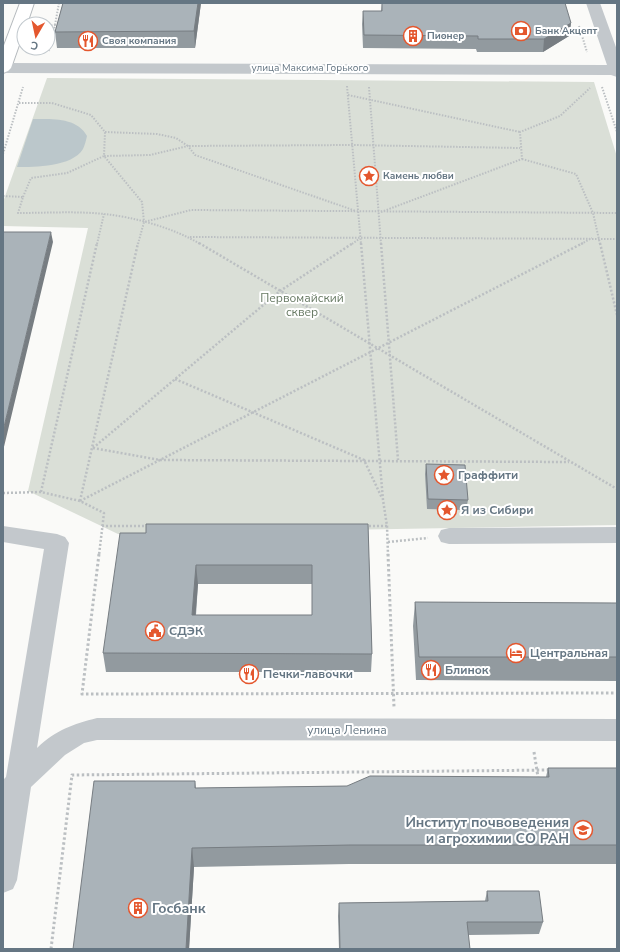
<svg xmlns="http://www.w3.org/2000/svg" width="620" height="952" viewBox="0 0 620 952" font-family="'Nunito Sans',sans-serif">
<rect width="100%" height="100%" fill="#fafaf8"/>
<path fill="#dadfd7" d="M47,78L594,82L617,157V525L118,534L28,491L88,228L3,226V202Z"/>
<path fill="#bbc7cb" d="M33,119C51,119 77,117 87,136C86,140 85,145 83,149C72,167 35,167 17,167Z"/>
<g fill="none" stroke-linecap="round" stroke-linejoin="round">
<defs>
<path id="major" d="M20,3H34L27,24H24V31L11,68L8,71L3,73V48Z"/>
</defs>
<use href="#major" stroke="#b5babe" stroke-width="2"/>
<path stroke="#bbbfc2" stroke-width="2" stroke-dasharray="1.5 1.5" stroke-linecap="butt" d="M55,25L59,3
M48,26L55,25L49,51
M579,26L587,52
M347,86L361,244
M369,87L381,244
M602,87L617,132
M348,95L520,132
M19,103H52L91,115L105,132L104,156L150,155L188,146L195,155L356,211
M105,132L157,134L176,138L188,146L352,145L520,148
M3,154L23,87
M522,159L576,174L593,213L600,244
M3,196L23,197L18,213C46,213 76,211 104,214C134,217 174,228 200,244
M23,197L31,178L67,173L104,156L142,202L144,222
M381,212L522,159L520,132L560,116L590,88
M190,237L617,239
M97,244L104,214
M138,244L144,222L191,210L617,213
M352,244L359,239
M581,244L592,238"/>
<path stroke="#bbbfc2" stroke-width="2.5" stroke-dasharray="2 2" stroke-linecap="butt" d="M199,243L617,489
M361,243L383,500L387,526L388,555
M381,243L398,460
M600,243L617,315
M175,379L364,460L382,498
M93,448L160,460L569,462
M93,448L280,291L353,243
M41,492L97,243
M3,493L41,492L80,501L104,513L99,555
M80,501L138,243
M80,501L583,243
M102,526H148
M365,526H387
M388,542L428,538"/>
<path stroke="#bbbfc2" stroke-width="3" stroke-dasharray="2.5 2.5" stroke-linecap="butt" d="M99,554L82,694L617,693
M388,554L394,707
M534,752L538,777
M51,949L72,775L551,770"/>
<path fill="#c3c8cc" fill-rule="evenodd" d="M586,3H600L617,50V77L611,75L3,73V63L607,65Z
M3,526L57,534L65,537L69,543L37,748C56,730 73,724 97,718L617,719V741L97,740L84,743L65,755L31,787L17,880L13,889L3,893V780L6,777L44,549L3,542Z
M617,527V543L449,544L441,542L438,536L441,530L449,528Z"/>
<use href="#major" fill="#fff" fill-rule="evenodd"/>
</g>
<path fill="#929a9f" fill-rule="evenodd" d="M63,3H201L195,48H57L55,32Z
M382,3L571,23L569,36L543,52H477L476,49L363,48L362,24L363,11H381Z
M426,464L468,500L466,510L427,509L425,474Z
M368,524L372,654L371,672H106L103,653L146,533ZM198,584H312V615H196Z
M415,602L617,603V681L416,680L413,626Z
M548,768H617V864H349L194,867L189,949H73L195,781L196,788L347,786L546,777Z
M487,891L543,922L539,934L468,935L470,949H339L338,916L339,903L485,901Z
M617,917V928L616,920Z"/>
<path fill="#777d82" d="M198,3H201L195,48L194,31Z
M571,23L569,36L543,52L544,39Z
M51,232L53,242L3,451V431Z
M196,565L198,584L194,633L192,615Z
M192,848L194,867L189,949H186Z"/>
<path fill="#aab3b9" stroke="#777d82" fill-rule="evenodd" d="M63,3H198L194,31L55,32Z
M382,3H565L571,23L544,39H478V36L364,35L363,11H382Z
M3,232H51L3,431Z
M426,464L465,465L468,500L428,499Z
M146,524H368L372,654L103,653L120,533H146ZM196,565H312V615H192Z
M415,602L617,603V657H419Z
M548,768H617V845H350L192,848L186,949H73L94,781H195V788L347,786L370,776L549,777Z
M487,891H539L543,922H467L470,949H340L339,903L488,901Z"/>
<defs>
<symbol id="bank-ring" viewBox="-11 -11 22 22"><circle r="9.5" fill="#fff" stroke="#e4572e" stroke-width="1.5"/><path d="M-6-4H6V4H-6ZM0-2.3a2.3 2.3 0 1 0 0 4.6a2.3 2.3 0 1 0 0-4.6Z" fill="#e4572e"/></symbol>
<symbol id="building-ring" viewBox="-11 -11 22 22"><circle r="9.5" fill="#fff" stroke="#e4572e" stroke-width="1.5"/><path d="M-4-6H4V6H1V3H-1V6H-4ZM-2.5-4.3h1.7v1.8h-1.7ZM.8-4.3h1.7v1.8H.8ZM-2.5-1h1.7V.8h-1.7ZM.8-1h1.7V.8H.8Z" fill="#e4572e"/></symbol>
<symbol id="restaurant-ring" viewBox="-11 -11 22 22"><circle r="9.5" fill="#fff" stroke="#e4572e" stroke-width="1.5"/><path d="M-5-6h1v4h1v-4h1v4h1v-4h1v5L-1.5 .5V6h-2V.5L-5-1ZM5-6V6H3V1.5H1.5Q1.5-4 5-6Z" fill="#e4572e"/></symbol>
<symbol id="sight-ring" viewBox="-11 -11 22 22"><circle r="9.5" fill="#fff" stroke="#e4572e" stroke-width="1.5"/><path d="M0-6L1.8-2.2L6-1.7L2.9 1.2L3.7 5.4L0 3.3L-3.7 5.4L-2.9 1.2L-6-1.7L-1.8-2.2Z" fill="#e4572e"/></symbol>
<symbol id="civic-ring" viewBox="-11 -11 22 22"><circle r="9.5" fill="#fff" stroke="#e4572e" stroke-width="1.5"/><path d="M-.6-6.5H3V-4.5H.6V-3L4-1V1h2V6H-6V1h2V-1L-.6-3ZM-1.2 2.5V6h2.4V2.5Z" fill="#e4572e"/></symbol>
<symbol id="hotel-ring" viewBox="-11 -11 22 22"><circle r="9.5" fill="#fff" stroke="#e4572e" stroke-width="1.5"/><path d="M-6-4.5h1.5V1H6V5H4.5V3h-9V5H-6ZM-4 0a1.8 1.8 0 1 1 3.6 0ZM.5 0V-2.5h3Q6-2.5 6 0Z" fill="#e4572e"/></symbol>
<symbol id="university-ring" viewBox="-11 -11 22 22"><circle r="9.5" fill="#fff" stroke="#e4572e" stroke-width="1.5"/><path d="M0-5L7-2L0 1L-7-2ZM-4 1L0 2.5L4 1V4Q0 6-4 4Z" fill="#e4572e"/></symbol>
</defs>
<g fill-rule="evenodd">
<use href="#bank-ring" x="510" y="20" width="22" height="22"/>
<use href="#building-ring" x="402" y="25" width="22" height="22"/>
<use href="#restaurant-ring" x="77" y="30" width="22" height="22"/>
<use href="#sight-ring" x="358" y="165" width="22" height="22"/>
<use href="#sight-ring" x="433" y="464" width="22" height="22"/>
<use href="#sight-ring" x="436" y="499" width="22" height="22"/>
<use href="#civic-ring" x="144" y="620" width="22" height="22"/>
<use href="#hotel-ring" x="505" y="642" width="22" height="22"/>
<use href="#restaurant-ring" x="420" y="659" width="22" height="22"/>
<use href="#restaurant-ring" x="238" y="663" width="22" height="22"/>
<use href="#university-ring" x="572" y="819" width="22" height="22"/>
<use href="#building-ring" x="127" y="897" width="22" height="22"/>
</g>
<g text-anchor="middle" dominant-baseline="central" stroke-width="4" stroke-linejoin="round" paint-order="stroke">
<g font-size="10" font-weight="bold" fill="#657683" stroke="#fff" text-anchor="start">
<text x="535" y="31">Банк Акцепт</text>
<text x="427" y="36">Пионер</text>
<text x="102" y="41">Своя компания</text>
<text x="383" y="176">Камень любви</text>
</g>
<g font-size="10" fill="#657683" stroke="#fff">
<text x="310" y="68">улица Максима Горького</text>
</g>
<g font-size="12" fill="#687a64" stroke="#fff">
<text x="302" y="298">Первомайский<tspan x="302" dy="14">сквер</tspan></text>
</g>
<g font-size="12" font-weight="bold" fill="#657683" stroke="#fff" text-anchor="start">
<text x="458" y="475">Граффити</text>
<text x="461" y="510">Я из Сибири</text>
<text x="169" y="631">СДЭК</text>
<text x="530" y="653">Центральная</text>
<text x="445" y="670">Блинок</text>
<text x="263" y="674">Печки-лавочки</text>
</g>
<g font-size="12" fill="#657683" stroke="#fff">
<text x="347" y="730">улица Ленина</text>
</g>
<g font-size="14" font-weight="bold" fill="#657683" stroke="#fff" text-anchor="end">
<text x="569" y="822">Институт почвоведения<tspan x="569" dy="16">и агрохимии СО РАН</tspan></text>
<text x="152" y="908" text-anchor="start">Госбанк</text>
</g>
</g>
<rect width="620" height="952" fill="none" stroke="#657683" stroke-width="8"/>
<g transform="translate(36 36) rotate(189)"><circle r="19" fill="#ffffff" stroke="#c1c8cd"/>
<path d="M0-3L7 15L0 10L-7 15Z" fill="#e4572e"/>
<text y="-6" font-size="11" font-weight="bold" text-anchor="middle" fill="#657683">С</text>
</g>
</svg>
